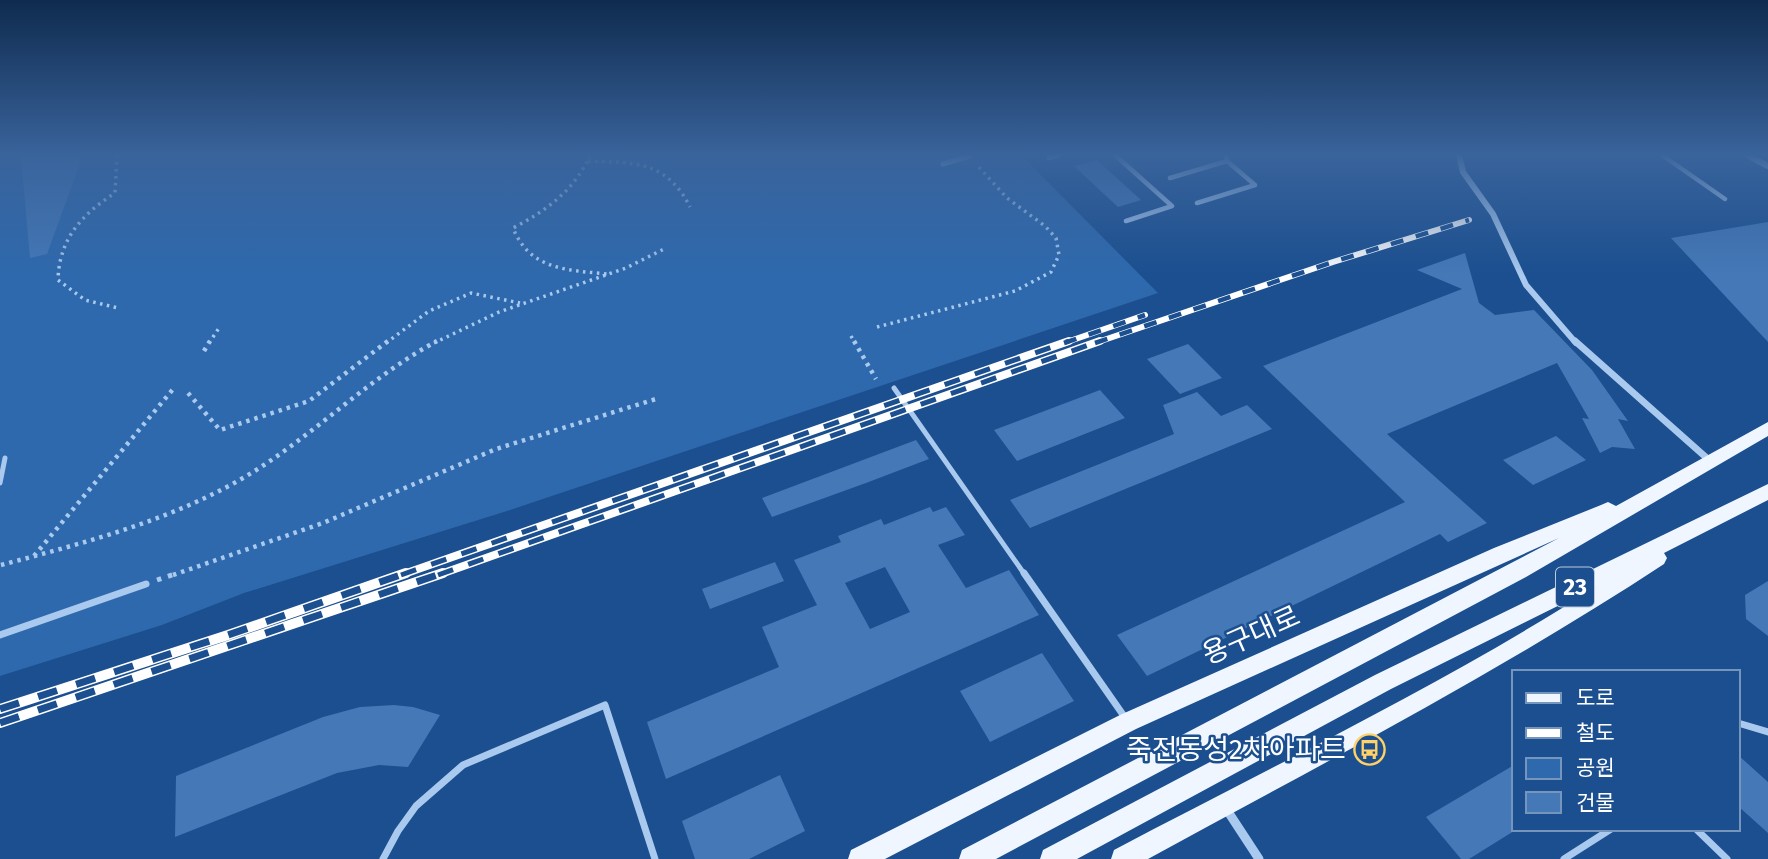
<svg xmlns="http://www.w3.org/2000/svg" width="1768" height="859" viewBox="0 0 1768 859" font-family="'Fira Sans','Noto Sans KR',sans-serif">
<rect width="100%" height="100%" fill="#1b4f8f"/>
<path fill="#2e69ad" d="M0,155H1021L1158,293L507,511L244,593L162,625L0,676Z"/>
<path fill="#4478b7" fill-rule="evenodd" d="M32,155H83L47,254L30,258L21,157Z
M1097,160L1141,200L1118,207L1074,166Z
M1768,222V342L1671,238Z
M1465,253L1479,303L1495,315L1534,310L1592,370L1628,421L1618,419L1635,449L1612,447L1600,453L1582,418L1589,419L1557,363L1387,434L1487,523L1448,542L1440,534L1147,676L1117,635L1405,502L1263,366L1462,289L1417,270Z
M1188,344L1222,378L1180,394L1147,359Z
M1100,390L1125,418L1017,461L994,430Z
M1197,392L1221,416L1247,405L1272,429L1030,528L1010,500L1174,434L1163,405Z
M1556,436L1586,460L1533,485L1503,460Z
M916,440L929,459L866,483L772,517L762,498Z
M930,507L933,512L946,507L965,535L938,545L966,588L1009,570L1039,615L666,779L647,722L779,667L762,627L817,605L794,560L841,542L838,536L881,519L884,525ZM885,567L910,612L870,629L845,583Z
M775,562L784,581L710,609L702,589Z
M1768,581V636L1746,619L1745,595Z
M1042,653L1074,701L990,742L960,691Z
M394,705L413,707L440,715L408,767L379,765L337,773L175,837L176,776L323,717L360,707Z
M1738,755L1768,782V833L1738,806Z
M1514,765V831L1469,859H1461L1426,817Z
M780,775L805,831L749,859H695L682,821Z"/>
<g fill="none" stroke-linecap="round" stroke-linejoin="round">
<path stroke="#a9c9ee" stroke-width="3.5" stroke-dasharray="2.5 4.5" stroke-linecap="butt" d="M117,155L115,193C82,214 59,239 58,280L85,300L118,308
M590,155C574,191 547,210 513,228C530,270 567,270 607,274
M588,161C634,162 667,161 690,207
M877,327L1015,291L1051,272L1059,255L1056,238L1045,226L1007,198L978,166
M851,336L855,343
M209,343L219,328
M386,343L429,311L471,293L520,303
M434,343L499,312L626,268L666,248"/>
<path stroke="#a9c9ee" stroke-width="4.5" stroke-dasharray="3.5 5" stroke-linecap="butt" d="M854,341L876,379
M204,351L210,341
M188,393L220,430L309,401L388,341
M34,556L174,388
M1,565C91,541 185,517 264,465C323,426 374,375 437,341
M173,575L323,523L496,449L659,398"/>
<path stroke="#a9c9ee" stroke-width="5" stroke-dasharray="4.5 7" stroke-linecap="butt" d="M157,580L178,573"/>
<path stroke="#a9c9ee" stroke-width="4.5" d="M1115,155L1172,206L1126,221
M1662,155L1725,199
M1049,158L1059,155
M1170,178L1227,161
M1197,203L1255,185L1227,161L1226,155"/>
<path stroke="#a9c9ee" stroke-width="5" d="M894,388L1025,575
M0,483L5,458"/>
<path stroke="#a9c9ee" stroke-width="7" d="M1024,573L1126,719
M0,635L146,584
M1738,723L1768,732
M1696,829L1727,859
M383,859L398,831L416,806L463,765L605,705L655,859
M1564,859L1611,829"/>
<path stroke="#a9c9ee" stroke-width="5" d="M943,164L970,156"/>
<path stroke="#a9c9ee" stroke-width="6" d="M1459,155L1463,172L1493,214L1526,285L1576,343
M1747,155L1768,166"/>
<path stroke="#a9c9ee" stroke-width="7" d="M1575,341L1709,460"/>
<path stroke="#a9c9ee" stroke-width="9" d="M1225,807L1259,859"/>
<path fill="#f0f6ff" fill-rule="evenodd" d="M1768,422V436L1526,577L996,859H959L962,850L1559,538L1136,729L885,859H848L851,850L1120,715L1494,548L1601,505L1608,502L1616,506Z
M1768,484V500L1664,553L1667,558L1664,564C1498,673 1322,764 1148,859H1111L1114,850C1275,765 1442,685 1596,587L1391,689L1077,859H1040L1043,850L1375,675Z"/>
<defs>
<path id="rail-far2" d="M1064,343L1145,315
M1095,343L1333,262L1469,220"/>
<path id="rail-far1" d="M401,575L1069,341
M438,575L1100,341"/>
<path id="rail" d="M0,709L228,635L406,573
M0,723L443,573"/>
</defs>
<use href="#rail-far2" stroke="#fff" stroke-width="6"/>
<use href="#rail-far1" stroke="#fff" stroke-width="8"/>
<use href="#rail" stroke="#fff" stroke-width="10"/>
<use href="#rail-far2" stroke="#1b4f8f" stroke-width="4.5" stroke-dasharray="13" stroke-linecap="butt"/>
<use href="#rail-far1" stroke="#1b4f8f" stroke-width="5" stroke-dasharray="16" stroke-linecap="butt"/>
<use href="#rail" stroke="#1b4f8f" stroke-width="7" stroke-dasharray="20" stroke-linecap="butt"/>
</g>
<linearGradient id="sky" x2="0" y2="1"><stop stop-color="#0f2b4f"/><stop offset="0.56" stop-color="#39639b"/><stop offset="1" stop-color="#39639b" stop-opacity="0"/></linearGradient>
<rect width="1768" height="275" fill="url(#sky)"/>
<defs>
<symbol id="bus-ring" viewBox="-11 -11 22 22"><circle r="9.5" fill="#1b4f8f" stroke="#ffd166" stroke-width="1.5"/><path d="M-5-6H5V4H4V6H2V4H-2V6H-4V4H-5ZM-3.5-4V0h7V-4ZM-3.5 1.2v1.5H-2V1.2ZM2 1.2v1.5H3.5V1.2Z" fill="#ffd166"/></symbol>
</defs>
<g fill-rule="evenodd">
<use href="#bus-ring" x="1352" y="732" width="35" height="35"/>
</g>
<g text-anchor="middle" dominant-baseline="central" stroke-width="5" stroke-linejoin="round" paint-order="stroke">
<rect fill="#1b4f8f" stroke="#bbcadd" stroke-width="2" x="1556" y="567.5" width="38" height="39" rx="5"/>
<g font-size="23" font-weight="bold" fill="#fff">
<text x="1575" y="587">23</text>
</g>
<g font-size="28" fill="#fff" stroke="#1b4f8f">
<text transform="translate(1251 635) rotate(-24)">용구대로</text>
</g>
<g font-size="28" fill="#fff" stroke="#1b4f8f" text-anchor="end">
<text x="1346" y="749">죽전동성2차아파트</text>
</g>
</g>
<rect x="1512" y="670" width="228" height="161" fill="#1b4f8f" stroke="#7695bc" stroke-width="2"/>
<rect x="1526" y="693" width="35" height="10" fill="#f0f6ff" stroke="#7695bc" stroke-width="2"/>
<text x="1576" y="705" font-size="21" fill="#ffffff">도로</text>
<rect x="1526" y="728" width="35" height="10" fill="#ffffff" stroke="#7695bc" stroke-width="2"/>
<text x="1576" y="740" font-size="21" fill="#ffffff">철도</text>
<rect x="1526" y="758" width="35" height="21" fill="#2e69ad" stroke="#7695bc" stroke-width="2"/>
<text x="1576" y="775" font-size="21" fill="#ffffff">공원</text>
<rect x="1526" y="792" width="35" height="21" fill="#4478b7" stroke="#7695bc" stroke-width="2"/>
<text x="1576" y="810" font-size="21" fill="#ffffff">건물</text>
</svg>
